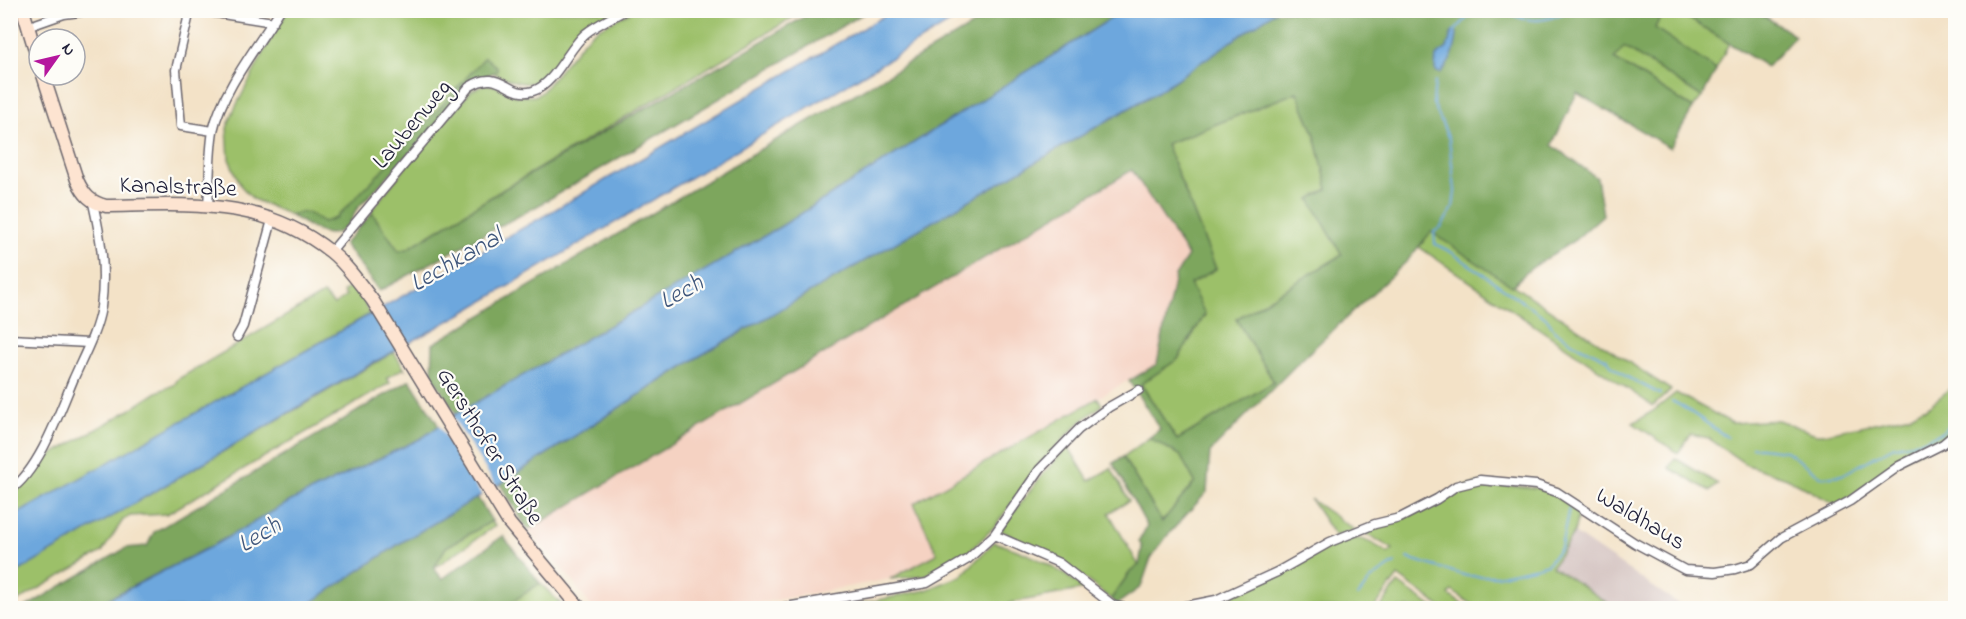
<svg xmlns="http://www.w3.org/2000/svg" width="1966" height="619" viewBox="0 0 1966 619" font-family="'Indie Flower',sans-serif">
<rect width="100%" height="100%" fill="#fdfcf7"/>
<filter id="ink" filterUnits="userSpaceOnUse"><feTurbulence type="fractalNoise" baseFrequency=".0167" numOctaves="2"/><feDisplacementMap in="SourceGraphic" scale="12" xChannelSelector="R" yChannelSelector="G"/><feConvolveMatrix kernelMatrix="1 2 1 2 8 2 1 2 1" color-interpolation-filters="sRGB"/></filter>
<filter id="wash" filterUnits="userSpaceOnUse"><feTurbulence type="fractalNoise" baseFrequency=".008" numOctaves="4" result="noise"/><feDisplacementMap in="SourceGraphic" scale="24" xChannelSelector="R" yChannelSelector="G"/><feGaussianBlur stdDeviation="1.35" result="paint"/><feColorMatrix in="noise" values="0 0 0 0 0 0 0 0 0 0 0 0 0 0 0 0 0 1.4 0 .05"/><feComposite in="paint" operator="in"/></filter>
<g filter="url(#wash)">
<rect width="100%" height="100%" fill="#f3e2c7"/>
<path fill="#f5d2c2" d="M1132,170L1188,256L1175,276L1157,364L915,503L937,554L890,579L760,603L744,608H592L571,579L528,530Z"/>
<path fill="#d1bfbd" d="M1574,533L1683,607L1615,608L1552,566Z"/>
<path fill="#9cc069" stroke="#5f7152" stroke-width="1.5" d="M288,11H615L580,30L544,77C524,92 504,76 483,69L341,222L323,226L307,216L288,214L253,199L241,186L229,159L227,128L234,110L276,29Z
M632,11H804L504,189L407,249L399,252L371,211L415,155L472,90L486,84L497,86L516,96H534L541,93L584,40L595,30Z
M1663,11H1677L1729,43L1716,70L1655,28Z
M1624,46L1702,97L1693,108L1614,59Z
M1297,92L1315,135L1328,189L1310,199L1342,255L1236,319L1274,382L1177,440L1141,384L1178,359L1205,315L1189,284L1216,269L1166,144Z
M1431,231L1671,390L1653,406L1419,247Z
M352,285L366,300L365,305L370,314L11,518V497L36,473L46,458L128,411L157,392L174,385L178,379L323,294L334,305L346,296L343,292Z
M394,352L405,370L402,369L387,378L390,383L167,514L130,516L123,520L102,552L11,605L10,576Z
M1955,385V430C1938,444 1918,451 1898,462C1876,475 1858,494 1836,505L1787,478L1747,465L1708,438L1691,434L1678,453L1633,423L1653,411L1676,393L1732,423L1778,420L1816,434H1824L1911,415L1923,408L1925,409Z
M1098,398L1102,405L1077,425L1038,466L996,525L968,553L924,576L890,579L937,554L914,503Z
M1149,438L1180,455L1195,482L1162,522L1123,457Z
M1068,446L1089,481L1111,468L1129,501L1109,513L1139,566L1130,572L1111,599L1060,560L1000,530L1043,474Z
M1675,458L1718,484L1710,491L1669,468Z
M1481,483L1537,488L1555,494L1579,509L1574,533L1552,566L1615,608H1477L1452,591L1449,595L1468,608H1442L1398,576L1374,608H1222L1215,604L1331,544C1358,535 1364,537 1388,553L1393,549L1363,532L1459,488Z
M1310,499L1355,530L1335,536Z
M492,521L495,526L434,568L446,547Z
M994,542C1032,554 1053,565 1085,589L1010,603L1002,608H840L926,590L961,576Z
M540,583L565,608H503Z
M1398,583L1434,608H1380Z"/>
<path fill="#7da65d" stroke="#50644c" stroke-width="1.5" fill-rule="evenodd" d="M816,10L868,11L539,205L379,291L344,244L372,213L399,251L407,249L504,189Z
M997,11H1123L780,227L456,414L432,375L433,344L752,154Z
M1276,11H1663L1655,28L1716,70L1702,97L1624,47L1614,59L1693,108L1670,148L1577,93L1552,145L1597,178L1603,215L1575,240L1530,269L1512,286L1431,232L1406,262L1298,363L1210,452L1207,492L1167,536L1151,558L1141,587L1117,604L1111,599L1130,572L1139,565L1142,547L1139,541L1147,526L1113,463L1123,457L1162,522L1195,482L1180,455L1149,438L1160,429L1129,381L1157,364L1175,276L1188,256L1132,170L528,530L500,484L698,357L1157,92ZM1297,92L1315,135L1328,189L1310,199L1342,255L1236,319L1274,382L1177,440L1141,384L1178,359L1205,314L1190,284L1216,269L1166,144Z
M1677,11H1757L1795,36L1767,67Z
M485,57L497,67V71L479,79L356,210C354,217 351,221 346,226C328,245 310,225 291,216C303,207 313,216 324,222L336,218L398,154Z
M410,380L439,426L422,438L291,501L214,545L90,608H24L126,548L147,546L154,532Z
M477,497L492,521L446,547L434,568L442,579L503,536L540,583L503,608H303L402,542Z"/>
<path fill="#6da7dd" stroke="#48648c" stroke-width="1.5" d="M892,11H970L470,309L373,363L11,576L10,518L544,216Z
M1123,11H1276L1157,92L698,357L500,484L402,542L303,608H91L214,545L291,501L422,438L456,414L780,227Z
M1454,31L1457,33C1456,48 1451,63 1440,73L1437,72L1435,69L1436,56L1447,48L1451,34Z"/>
<path fill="#f3e2c7" d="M451,414L498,489L483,497L438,424Z"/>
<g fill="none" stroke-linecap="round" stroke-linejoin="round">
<path stroke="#6da7dd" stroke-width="2" d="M1502,10C1527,23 1543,24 1569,10
M1454,32L1474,10
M1435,82L1433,103L1449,139L1455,191L1453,208L1441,227L1434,232L1435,244L1451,252L1546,318L1555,331L1575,344L1607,359L1612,366L1625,376L1660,394
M1672,401C1692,411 1708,425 1727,437
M1752,447L1786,451L1822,477L1842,475L1894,446L1919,442L1941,433L1956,420
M1407,558L1467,576H1497L1538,567L1547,564L1561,547L1569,508
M1358,596L1371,579L1395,563"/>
</g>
</g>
<g filter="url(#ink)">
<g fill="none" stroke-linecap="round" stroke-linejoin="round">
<defs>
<path id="minor" d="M190,10L176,70L181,126L213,131
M197,10L273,22
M27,27L64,14L94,10
M208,205C210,181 209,155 213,131C222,90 258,46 280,10
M331,252L469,87C501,66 507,99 533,91C555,84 568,49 585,34C597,24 612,18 625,10
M237,337L243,326L272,220
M10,339L89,343
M10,490C39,471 60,411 73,380C83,357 97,332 101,307C106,270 101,238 93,203
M994,535L1059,563L1114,606L1125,608
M780,608L927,583L968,559L994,535L1040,469L1079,429L1109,407L1139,390
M1176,608L1216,600L1277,572L1330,542L1375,524L1400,518L1437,499L1456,486L1480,480L1536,485L1557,492L1635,543L1685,570L1715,572L1735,569L1751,564L1781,538L1850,501L1899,466L1943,444L1956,433"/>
<path id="secondary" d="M23,10L39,63
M43,75L77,180C84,195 90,202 106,206C188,205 262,197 331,252C347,265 360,284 373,301L509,523L580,608"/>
</defs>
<use href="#minor" stroke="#6b656c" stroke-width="11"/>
<use href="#secondary" stroke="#6b656c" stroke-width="15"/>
<use href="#minor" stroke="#fff" stroke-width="8"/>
<use href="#secondary" stroke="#fde4d1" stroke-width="12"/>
</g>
</g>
<g text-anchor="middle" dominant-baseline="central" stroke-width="4.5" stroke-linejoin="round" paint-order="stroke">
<g font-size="24" fill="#22223b" stroke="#fdfcf7">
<text transform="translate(413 125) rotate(-50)">Laubenweg</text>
<text transform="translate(178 188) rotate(2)">Kanalstraße</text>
<text transform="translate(489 447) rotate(58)">Gersthofer Straße</text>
<text transform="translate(1640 520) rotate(31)">Waldhaus</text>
</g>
<g font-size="26" font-style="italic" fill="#40577c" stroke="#fdfcf7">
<text transform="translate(457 261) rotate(-30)">Lechkanal</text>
<text transform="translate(682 293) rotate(-29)">Lech</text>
<text transform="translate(260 536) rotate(-31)">Lech</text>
</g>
</g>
<rect width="1966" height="619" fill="none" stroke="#fdfcf7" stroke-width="36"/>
<g transform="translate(57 57) rotate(56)"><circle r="28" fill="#fdfcf7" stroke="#a5a5ac" stroke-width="1.5"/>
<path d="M0-4.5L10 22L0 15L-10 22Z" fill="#b5179e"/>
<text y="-9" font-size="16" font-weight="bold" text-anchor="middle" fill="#22223b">N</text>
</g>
</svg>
